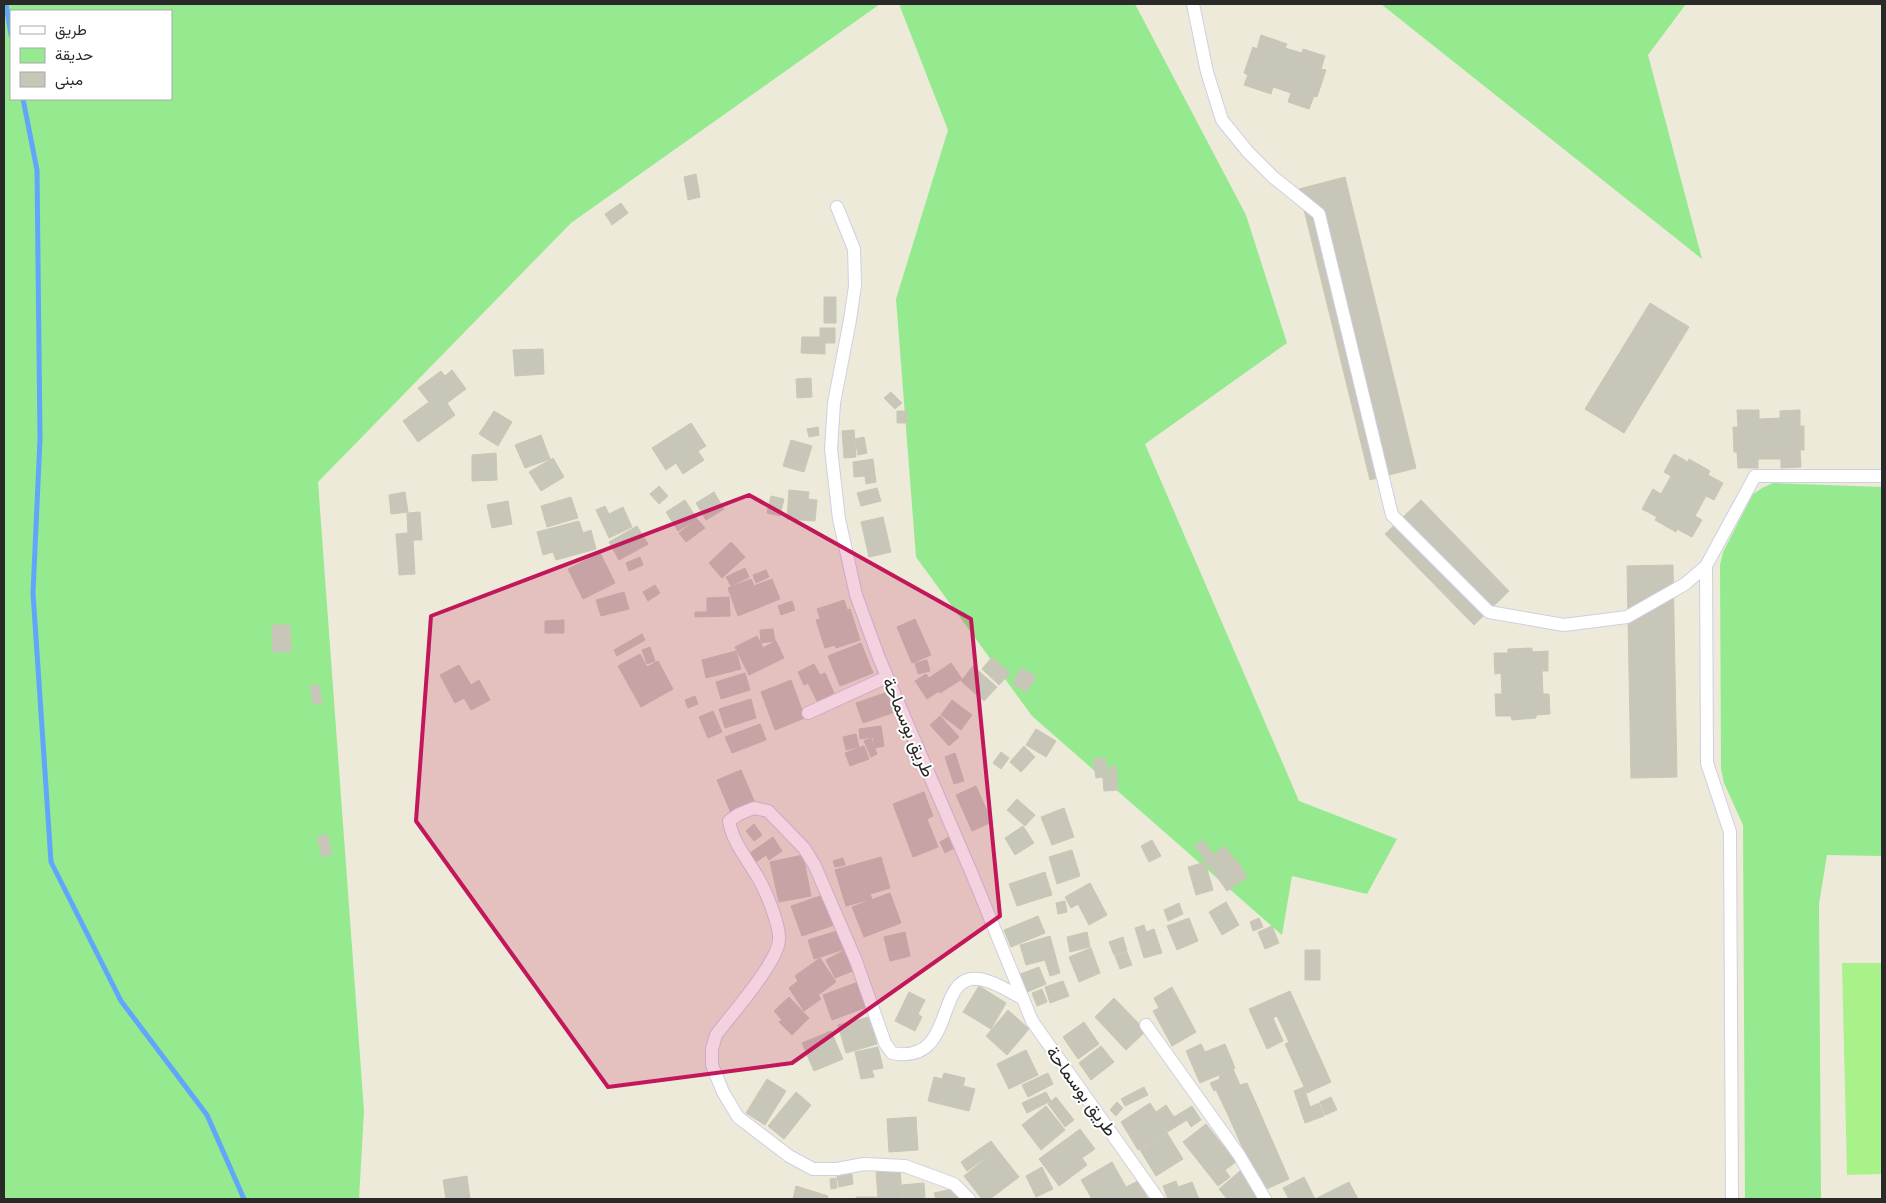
<svg xmlns="http://www.w3.org/2000/svg" width="1886" height="1203" viewBox="0 0 1886 1203" font-family="'Archivo Narrow',Vazirmatn,sans-serif">
<rect width="100%" height="100%" fill="#edead9"/>
<path fill="#95ea8f" fill-rule="evenodd" d="M4,4H880L571,223L318,482L364,1111L359,1199H4ZM11,11H171V99H11Z
M899,4H1135L1246,215L1287,343L1145,444L1299,801L1397,839L1367,894L1292,876L1282,935L1032,716L916,557L896,299L948,130Z
M1381,4H1686L1648,55L1702,259Z
M1773,483L1882,487V856L1827,855L1819,904L1821,1199H1745L1743,825L1724,783L1721,769L1720,565L1723,552L1753,494L1762,488Z"/>
<path fill="#a9f28a" d="M1842,963H1882V1174L1847,1175Z"/>
<g fill="none" stroke-linecap="round" stroke-linejoin="round">
<path stroke="#61a6fa" stroke-width="5" d="M6,4L11,35
M23,99L37,170L40,439L33,593L51,862L121,1001L207,1115L244,1199"/>
</g>
<path fill="#c8c6b9" stroke="#c8c7b3" d="M1261,35L1287,44L1285,48L1302,53L1303,49L1325,56L1321,69L1326,70L1317,97L1314,96L1309,109L1288,102L1291,93L1273,87L1271,94L1244,85L1248,75L1244,73L1253,47L1257,49Z
M696,174L700,197L688,200L684,177Z
M1345,177L1416,468L1370,480L1299,189Z
M621,203L628,213L612,225L605,214Z
M824,297H836V323H824Z
M1650,303L1689,327L1624,433L1585,409Z
M820,328H835V343H825V354L801,353L802,337H820Z
M543,349L544,374L515,376L513,350Z
M452,370L466,389L447,403L455,415L418,442L403,421L429,402L418,388L441,371L445,376Z
M811,378L812,397L797,398L796,379Z
M891,392L902,403L895,409L884,398Z
M1737,410H1759V419L1780,418V411L1800,410V426H1804V450H1800L1801,467L1781,468V459H1758V468H1738L1737,452H1734L1733,427H1738Z
M494,411L512,422L498,446L479,434Z
M897,411H907V423H897Z
M691,423L706,446L698,451L704,460L683,474L676,463L666,470L652,448Z
M818,427L819,435L809,437L807,429Z
M854,430L856,457L844,458L842,431Z
M541,435L550,459L525,468L515,445Z
M864,437L867,453L858,455L855,439Z
M791,440L812,446L804,472L783,466Z
M496,453L497,480L472,481V455Z
M1674,454L1688,462L1689,459L1710,471L1708,475L1723,483L1714,500L1706,496L1695,516L1702,520L1692,537L1677,529L1676,532L1655,520L1657,517L1642,509L1653,489L1661,494L1671,476L1664,472Z
M553,458L564,477L541,491L529,472Z
M873,459L876,482L866,484L865,476L854,477L853,462Z
M659,486L668,496L659,504L650,494Z
M877,488L881,501L861,506L857,493Z
M789,490L809,492L808,499L817,500L815,521L787,519Z
M405,492L408,512L391,514L389,495Z
M714,492L724,509L706,520L696,503Z
M771,496L784,499L780,516L767,513Z
M571,497L578,518L547,527L541,506Z
M685,500L697,519L678,531L666,512Z
M1421,500L1509,591L1474,625L1385,534Z
M508,501L512,524L492,528L487,505Z
M605,506L609,514L623,507L632,527L609,538L596,510Z
M420,512L422,540H413L415,574L399,575L396,534L408,533L407,513Z
M883,517L891,552L869,557L861,522Z
M697,519L705,528L686,542L679,533Z
M579,521L583,533L591,530L596,549L556,560L553,552L543,555L537,532Z
M637,526L648,544L619,560L609,542Z
M731,542L745,557L722,578L709,563Z
M600,553L615,583L583,599L568,569Z
M640,557L643,565L629,571L626,563Z
M1673,565L1677,777L1631,778L1627,566Z
M745,568L749,577L731,586L726,577Z
M766,570L769,577L756,583L753,575Z
M751,579L754,586L772,579L780,599L738,616L728,588Z
M655,585L660,593L648,601L643,592Z
M624,592L629,609L601,616L596,600Z
M729,597L730,616L695,617V612H707V598Z
M844,600L847,609L820,618L817,609Z
M792,601L795,610L781,615L778,606Z
M850,609L860,640L836,648L835,645L825,648L816,620Z
M915,619L931,655L912,663L897,627Z
M564,620V633H545V621Z
M272,625H290L291,652H273Z
M773,629L775,641L761,643L760,630Z
M642,634L645,640L617,656L614,650Z
M757,636L763,648L776,641L784,658L749,675L735,647Z
M861,643L873,673L840,686L828,656Z
M650,647L655,661L647,664L642,650Z
M1532,648V652L1548,651V671H1542L1543,694H1549L1550,714L1536,715V718L1512,720L1511,716H1496L1495,694H1502L1501,673L1495,674L1494,653H1508V649Z
M736,651L741,669L706,678L702,660Z
M640,654L647,667L658,661L673,689L641,707L618,666Z
M992,657L1010,673L999,685L982,669Z
M927,660L930,671L918,674L915,663Z
M951,663L962,679L940,693L939,691L927,699L915,681L926,674L929,678Z
M814,664L820,675L825,673L834,693L817,701L808,683L804,685L798,672Z
M459,665L471,685L479,680L490,700L471,710L464,698L455,703L440,675Z
M973,666L997,687L984,701L961,681Z
M1021,668L1036,676L1027,692L1012,684Z
M745,673L750,690L721,699L716,682Z
M791,680L805,718L775,730L761,692Z
M319,685L322,703L313,704L310,686Z
M888,692L895,712L863,723L856,703Z
M695,696L698,704L688,708L685,700Z
M751,699L756,718L725,728L719,709Z
M952,700L972,715L961,730L941,715Z
M713,711L722,732L708,738L699,717Z
M940,716L959,737L949,746L930,725Z
M760,724L766,740L732,753L725,737Z
M881,726L884,746L875,748L873,737L860,739L859,729Z
M1036,729L1056,741L1046,757L1026,745Z
M856,734L859,747L846,750L843,737Z
M871,738L877,754L871,757L864,741Z
M864,746L869,759L850,766L845,753Z
M1024,746L1035,757L1021,772L1010,762Z
M1001,752L1009,758L1001,769L993,763Z
M955,753L964,781L954,784L945,757Z
M1105,758L1108,776L1096,778L1093,759Z
M1116,766L1118,790L1104,791L1103,778L1109,777V767Z
M741,770L755,803L731,813L717,780Z
M976,786L992,822L972,831L956,795Z
M924,792L933,816L927,819L938,847L913,857L893,804Z
M1017,799L1035,815L1025,826L1007,810Z
M1064,808L1074,837L1052,845L1041,817Z
M754,824L762,835L754,841L746,831Z
M1023,826L1034,843L1015,855L1005,838Z
M327,834L332,854L322,857L317,837Z
M952,835L958,846L945,853L940,842Z
M773,837L782,851L769,860L766,855L753,864L747,855Z
M1152,840L1161,856L1149,862L1141,846Z
M1203,840L1223,868L1236,859L1247,877L1227,891L1195,846Z
M1225,846L1234,859L1223,867L1214,854Z
M1072,850L1080,876L1057,884L1049,857Z
M803,855L811,896L779,902L770,862Z
M881,857L890,888L870,894L872,899L846,906L835,870Z
M843,858L845,865L835,867L833,861Z
M1205,862L1213,890L1196,895L1188,867Z
M1045,872L1052,895L1017,906L1009,884Z
M1090,883L1107,915L1089,925L1078,904L1071,908L1065,897Z
M890,893L901,923L864,937L852,907Z
M823,895L834,925L802,936L791,906Z
M1065,901L1067,912L1058,914L1056,903Z
M1226,902L1239,925L1222,935L1209,912Z
M1179,903L1183,914L1168,921L1164,910Z
M1038,916L1045,933L1011,947L1004,930Z
M1189,918L1198,941L1177,950L1167,926Z
M1259,918L1263,927L1253,931L1250,922Z
M1144,925L1146,932L1154,929L1162,953L1144,958L1135,928Z
M1272,926L1279,943L1265,949L1258,932Z
M840,930L845,949L814,959L808,940Z
M905,932L910,956L890,961L884,937Z
M1087,932L1090,947L1070,952L1067,937Z
M1050,936L1060,973L1050,976L1045,960L1026,965L1020,945Z
M1123,937L1127,951L1114,955L1109,942Z
M1091,948L1100,973L1079,982L1069,957Z
M845,950L855,970L835,978L826,960Z
M1305,950H1320V980H1305Z
M1127,952L1132,965L1120,969L1115,956Z
M820,958L836,982L818,995L821,999L804,1011L789,988L798,981L795,976Z
M1039,967L1046,984L1025,993L1018,975Z
M1063,981L1069,996L1050,1003L1045,987Z
M858,982L867,1007L832,1020L823,995Z
M979,986L1006,1003L991,1029L963,1012Z
M1172,987L1196,1032L1172,1046L1153,1011L1159,1008L1154,998Z
M1042,989L1047,1002L1037,1006L1032,993Z
M1290,991L1331,1082L1307,1093L1285,1044L1289,1042L1277,1016L1273,1018L1283,1041L1267,1049L1249,1009Z
M909,992L925,1000L918,1014L922,1017L915,1031L895,1021Z
M789,997L809,1018L792,1035L779,1022L782,1020L774,1011Z
M1114,998L1146,1031L1126,1050L1095,1017Z
M1008,1010L1029,1029L1007,1055L986,1036Z
M869,1017L877,1044L846,1053L838,1025Z
M1084,1022L1099,1044L1078,1059L1063,1037Z
M831,1031L843,1059L814,1071L802,1043Z
M1201,1044L1205,1052L1225,1044L1235,1068L1200,1083L1186,1051Z
M1101,1046L1114,1062L1091,1080L1079,1063Z
M878,1047L883,1068L872,1070L874,1077L861,1079L855,1052Z
M1026,1050L1038,1075L1009,1089L997,1064Z
M1233,1069L1240,1085L1247,1083L1289,1179L1262,1191L1228,1115L1216,1090L1214,1091L1210,1083L1220,1079L1219,1076Z
M944,1073L965,1078L963,1086L975,1089L969,1111L928,1101L934,1077L942,1079Z
M1048,1073L1053,1084L1028,1097L1022,1085Z
M767,1079L786,1091L765,1125L746,1113Z
M1144,1087L1148,1095L1125,1106L1121,1099Z
M1304,1087L1310,1107L1319,1103L1324,1116L1305,1123L1294,1091Z
M796,1092L811,1105L784,1139L768,1126Z
M1046,1092L1051,1101L1027,1113L1022,1103Z
M1056,1097L1074,1120L1065,1127L1048,1104Z
M1331,1097L1337,1110L1325,1115L1320,1102Z
M1117,1102L1123,1108L1116,1116L1110,1110Z
M1150,1103L1156,1112L1166,1105L1174,1117L1192,1106L1201,1120L1191,1127L1187,1120L1138,1150L1121,1122Z
M1046,1106L1065,1130L1041,1150L1022,1125Z
M916,1117L918,1150L889,1152L887,1119Z
M1206,1124L1236,1162L1225,1170L1230,1177L1218,1186L1183,1142Z
M1080,1129L1095,1149L1082,1158L1087,1165L1059,1186L1039,1159Z
M1167,1133L1183,1159L1156,1176L1140,1150Z
M991,1141L997,1149L967,1171L961,1162Z
M997,1149L1019,1177L990,1199H982L964,1176Z
M1112,1162L1126,1187L1138,1181L1148,1199H1092L1081,1180Z
M1042,1167L1053,1189L1036,1197L1026,1176Z
M900,1168L902,1199H878L876,1169Z
M1240,1171L1263,1199H1227L1219,1189Z
M852,1174L853,1184L839,1187L837,1176Z
M467,1176L470,1199H446L443,1180Z
M1304,1177L1315,1199L1349,1182L1358,1199H1289L1283,1188Z
M836,1178L837,1188L831,1189L830,1179Z
M1176,1181L1178,1187L1192,1182L1199,1199H1168L1163,1186Z
M924,1183L925,1199H903L902,1185Z
M796,1186L828,1196L827,1199H793Z
M957,1188L959,1199H936L934,1193Z
M856,1197H877V1199H856Z"/>
<g fill="none" stroke-linecap="round" stroke-linejoin="round">
<defs>
<path id="street" d="M1193,4L1207,72L1222,120L1248,152L1273,177L1319,214L1392,515L1489,612L1564,625L1627,617L1685,584L1706,566L1755,476H1882
M837,207L854,249L855,286L850,320L834,403L831,449L839,519L856,595L879,658L972,874L1032,1021L1158,1199
M1706,566L1707,763L1730,832L1732,1199
M808,713L887,677
M1146,1025L1239,1155L1265,1199
M969,1199L954,1184L905,1166L864,1164L837,1169H813L789,1156L738,1117L723,1092L712,1065V1049L716,1035C731,1015 778,962 779,940C780,926 768,897 762,885C751,863 733,845 729,821L739,814L754,808L768,811L804,848L815,866L856,961L885,1043L892,1053C954,1065 936,984 971,979C988,977 1008,991 1022,998"/>
</defs>
<use href="#street" stroke="#d0cee4" stroke-width="14"/>
<use href="#street" stroke="#fff" stroke-width="12"/>
</g>
<path fill="#c2185b" fill-opacity="0.2" stroke="#c2185b" stroke-width="4" stroke-linejoin="round" d="M749,495L971,619L1000,916L792,1063L608,1087L416,821L431,616Z"/>
<g text-anchor="middle" dominant-baseline="central" stroke-width="4" stroke-linejoin="round" paint-order="stroke">
<g font-size="18" fill="#292929" stroke="#fff">
<text transform="translate(909 727) rotate(67)">طريق بوسماحة</text>
<text transform="translate(1082 1091) rotate(54)">طريق بوسماحة</text>
</g>
</g>
<rect width="1886" height="1203" fill="none" stroke="#292929" stroke-width="10"/>
<rect x="10" y="10" width="162" height="90" fill="#ffffff" stroke="#a9a9a9"/>
<rect x="20" y="26" width="25" height="8" fill="#ffffff" stroke="#a9a9a9"/>
<text x="55" y="35" font-size="15" fill="#292929">طريق</text>
<rect x="20" y="48" width="25" height="15" fill="#95ea8f" stroke="#a9a9a9"/>
<text x="55" y="60" font-size="15" fill="#292929">حديقة</text>
<rect x="20" y="72" width="25" height="15" fill="#c8c6b9" stroke="#a9a9a9"/>
<text x="55" y="85" font-size="15" fill="#292929">مبنى</text>
</svg>
